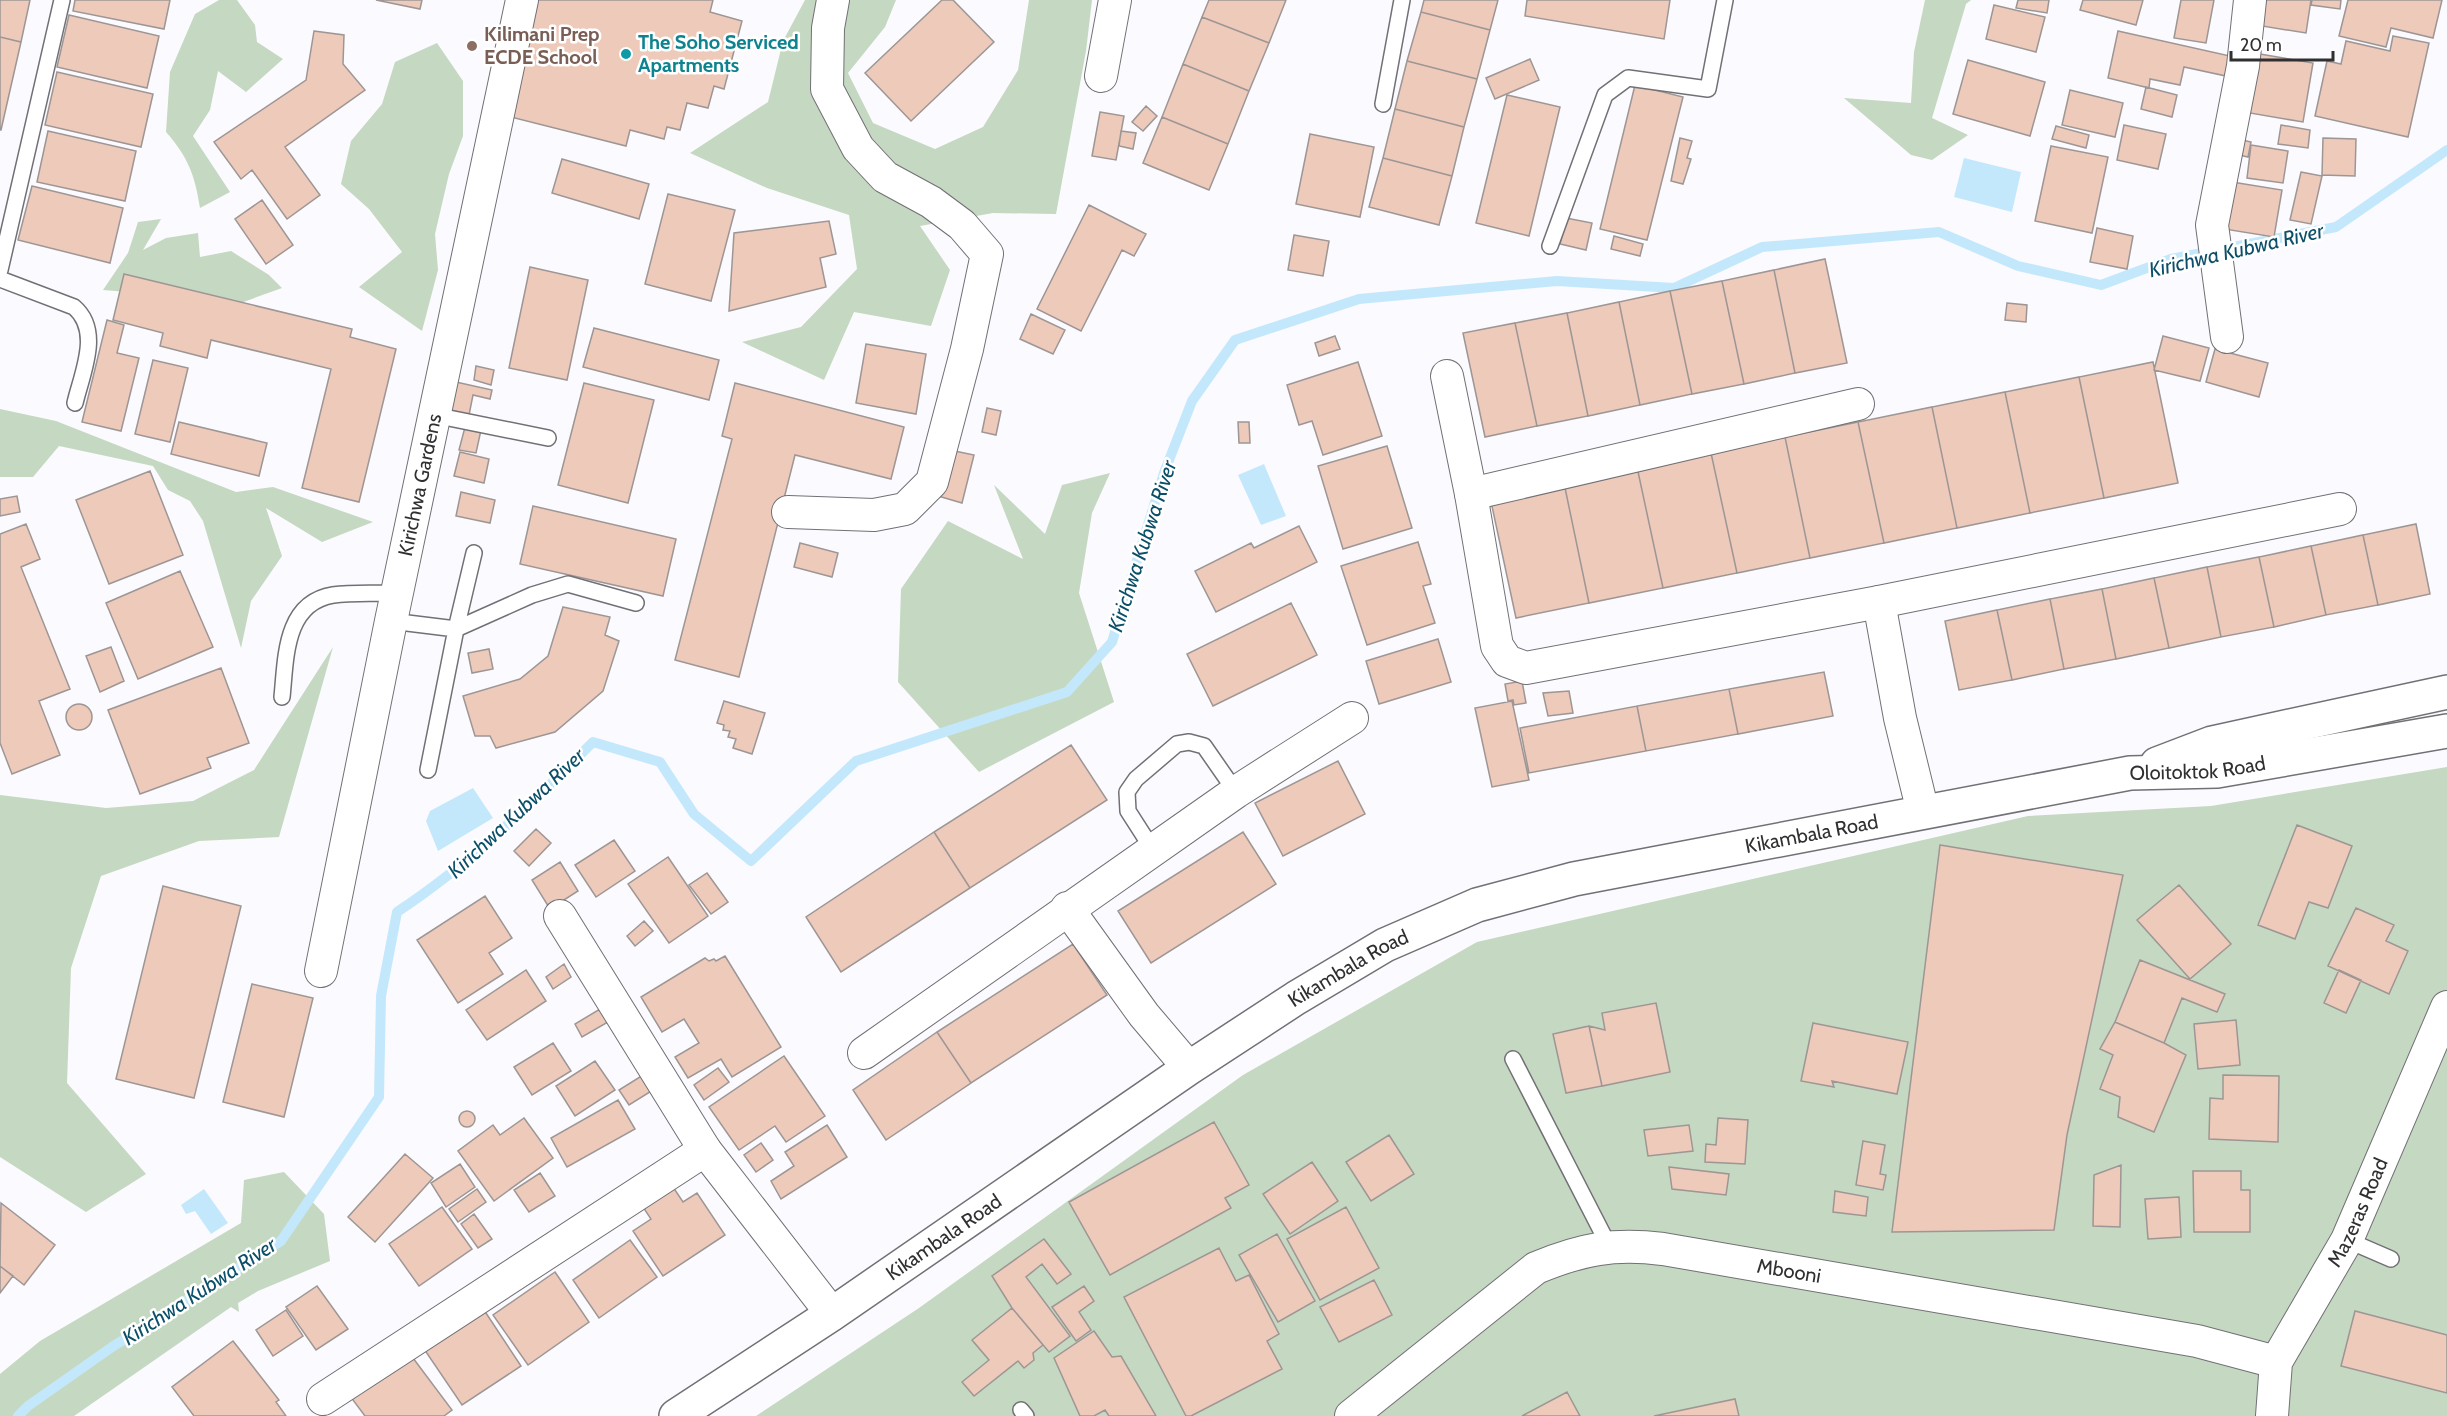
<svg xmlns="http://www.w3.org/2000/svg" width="2447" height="1416" viewBox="0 0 2447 1416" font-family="Cabin,sans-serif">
<rect width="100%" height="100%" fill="#fbfaff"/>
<path fill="#c5d8c1" d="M219,0H237L255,25L257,42L283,59L246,92L218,71L210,110L193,136L230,192L200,208C195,175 188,157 166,132L170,72L195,14Z
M805,0H896L885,27L848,73L873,123L935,149L983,127L1018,70L1029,0H1092L1086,51L1056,214L993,213L920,226L950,270L931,326L854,312L824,380L742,342L801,327L857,269L849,215L767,188L690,153L768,102L783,41Z
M1925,0H1971L1966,4L1932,118L1968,135L1932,160L1911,155L1844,98L1911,103L1914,52Z
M437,43L463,81V136L449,174L435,234L438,270L422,331L359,287L402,252L369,209L341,184L351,141L382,104L395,62Z
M161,219L143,250L166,238L198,233L200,257L231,251L269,275L282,288L221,310L140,293L103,290L128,253L138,222Z
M0,409L56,421L236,492L273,487L373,522L322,542L266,508L282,556L251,601L241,648L203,521L190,501L168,490L153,466L59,446L33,477H0Z
M1110,473L1092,513L1079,593L1114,702L979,772L898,682L901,589L948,521L1023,559L994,485L1045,534L1062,485Z
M333,647L279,837L199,841L101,876L71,968L67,1083L146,1174L86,1212L0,1157V795L106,808L193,801L254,770Z
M2447,767V1416H756L919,1308L1243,1075L1477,942L2028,816L2211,806Z
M284,1172L324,1214L330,1261L258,1291L238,1303L239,1312L231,1307L74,1416H0V1374L40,1341L241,1223L244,1180Z"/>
<path fill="#c4e8fb" d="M1964,158L2021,172L2012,212L1954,197Z
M1264,464L1286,516L1261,525L1238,475Z
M473,788L493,818L438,851L426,821L430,811Z
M204,1189L228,1223L211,1234L195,1211L186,1214L181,1205Z"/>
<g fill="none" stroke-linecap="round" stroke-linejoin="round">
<path stroke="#c4e8fb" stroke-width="10" d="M18,1416L28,1406L112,1347L281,1241L379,1097L381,996L397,912C470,864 531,804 593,742L660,762L694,814L751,861L856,761L1067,692L1112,642L1164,473L1192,401L1235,340L1359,299L1557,281L1674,288L1762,247L1939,232L2018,266L2101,285L2171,259L2336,227L2447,150"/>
</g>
<path fill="#eecabb" stroke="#9d9694" stroke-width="1.5" d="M0,0H30L21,42L0,37Z
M75,0H170L164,29L73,11Z
M376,0H422L420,9Z
M532,0H713L710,12L742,21L724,89L714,86L708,108L687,103L680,130L667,127L664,139L630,130L626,146L503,115Z
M942,0H953L994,42L911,121L865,73Z
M1209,0H1286L1269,43L1202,17Z
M1424,0H1498L1490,30L1421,12Z
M1527,0H1670L1664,39L1525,16Z
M2018,0H2049L2047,13L2016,8Z
M2083,0H2143L2136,25L2080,10Z
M2181,0H2214L2206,43L2174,38Z
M2266,0H2311L2306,33L2262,26Z
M2312,0H2341L2340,9L2311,5Z
M2348,0H2442L2433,38L2391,28L2386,47L2339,36Z
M1994,5L2045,17L2036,52L1986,39Z
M1421,12L1490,30L1477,79L1407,61Z
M69,15L159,36L147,88L57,67Z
M1202,17L1269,43L1249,91L1183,64Z
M314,31L344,35L343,64L365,90L285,147L320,195L287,219L252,170L241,179L214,142L306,80Z
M2118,31L2230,56L2226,76L2184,67L2180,85L2150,79L2149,88L2108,78Z
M2393,36L2429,43L2408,137L2315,116L2327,61L2341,64L2346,41L2390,51Z
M0,37L21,42L1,130H0Z
M2254,53L2313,63L2303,122L2244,112Z
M1530,59L1539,80L1495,99L1486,78Z
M1968,60L2045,82L2030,136L1953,114Z
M1407,61L1477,79L1464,127L1395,109Z
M1183,64L1249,91L1228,144L1162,117Z
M57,72L153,94L141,147L45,125Z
M1635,85L1683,97L1647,240L1600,229Z
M2146,87L2177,95L2172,117L2141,109Z
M2070,90L2123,103L2115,137L2062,125Z
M1507,95L1560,107L1529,236L1476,223Z
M1146,106L1157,116L1143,131L1132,122Z
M1395,109L1464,127L1452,176L1383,158Z
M1100,112L1124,116L1116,160L1092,156Z
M1162,117L1228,144L1209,190L1143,163Z
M2124,125L2166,134L2158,169L2117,160Z
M2281,125L2310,130L2308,148L2278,144Z
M2056,126L2089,135L2086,148L2052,139Z
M48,131L136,151L125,201L37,182Z
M1121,131L1136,133L1133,149L1119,146Z
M1310,134L1374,147L1360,217L1296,204Z
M1680,138L1692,141L1687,158L1691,159L1683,184L1671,181Z
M2234,138L2251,142L2248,157L2230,153Z
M2323,138L2356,139L2355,176L2322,175Z
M2251,145L2288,151L2283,183L2247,178Z
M2051,146L2108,157L2092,233L2035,221Z
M1383,158L1452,176L1439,225L1369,207Z
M562,159L649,184L639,219L552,193Z
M2301,172L2322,176L2311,224L2290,220Z
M2232,182L2282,190L2274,237L2224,229Z
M32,186L123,208L110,263L18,240Z
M668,194L735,210L711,301L645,284Z
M262,200L293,245L266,264L235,219Z
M1089,205L1146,234L1134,256L1122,250L1081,331L1037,309Z
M1566,218L1592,223L1586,250L1560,244Z
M829,221L836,254L820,258L826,287L729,311L734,233Z
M2097,228L2133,236L2127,269L2090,262Z
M1294,235L1329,241L1323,276L1288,270Z
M1614,236L1643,244L1640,256L1611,249Z
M1825,259L1847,363L1795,373L1774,270Z
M530,267L588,280L567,380L509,368Z
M1774,270L1795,373L1744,384L1722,281Z
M124,274L352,329L350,337L396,349L359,502L302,488L331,369L211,340L207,358L160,346L163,333L113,320Z
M1722,281L1744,384L1692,394L1670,291Z
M1670,291L1692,394L1640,405L1619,302Z
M1619,302L1640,405L1588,416L1567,313Z
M2007,303L2027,305L2026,322L2005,320Z
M1567,313L1588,416L1537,426L1515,323Z
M1031,314L1065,330L1053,354L1020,339Z
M107,320L124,325L117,353L139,358L121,431L82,422Z
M1515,323L1537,426L1485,437L1463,333Z
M594,328L719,360L709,400L583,367Z
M1335,336L1340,349L1319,356L1315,343Z
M2163,336L2209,348L2200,381L2154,370Z
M866,344L926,354L916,414L856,403Z
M2215,349L2268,363L2259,397L2206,382Z
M153,360L188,368L170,442L135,434Z
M1358,362L1382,436L1323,455L1312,421L1299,425L1287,385Z
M2153,362L2178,483L2104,498L2079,377Z
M476,366L494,370L491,385L474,380Z
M2079,377L2104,498L2030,513L2005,392Z
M447,380L492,390L490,399L473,395L468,420L440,414Z
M584,383L654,400L628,503L558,485Z
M735,383L904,427L891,479L795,455L739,677L675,660L732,439L722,436Z
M2005,392L2030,513L1957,528L1932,407Z
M1932,407L1957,528L1884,543L1858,422Z
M987,408L1001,411L996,435L982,432Z
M179,422L267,443L259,476L171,454Z
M1238,422H1249L1250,443H1239Z
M1858,422L1884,543L1810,558L1785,437Z
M465,427L481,430L476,453L459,450Z
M1785,437L1810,558L1737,573L1711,453Z
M1387,446L1412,528L1343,549L1318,466Z
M950,450L974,455L962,503L938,496Z
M460,452L489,459L484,483L454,476Z
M1711,453L1737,573L1663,588L1637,467Z
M1637,467L1663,588L1589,603L1564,483Z
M150,471L183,555L109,584L76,500Z
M1564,483L1589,603L1516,618L1490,497Z
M461,492L495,500L490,523L456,516Z
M17,496L20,512L0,516V499Z
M533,506L676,539L663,596L520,564Z
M26,524L40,559L21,567L70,689L39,701L60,755L12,774L0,743V534Z
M2416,524L2430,594L2378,605L2363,535Z
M1299,526L1317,562L1216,612L1195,571L1251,543L1254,548Z
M2363,535L2378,605L2326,615L2311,546Z
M1418,542L1431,584L1423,586L1435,623L1367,645L1341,566Z
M800,543L838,553L832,577L794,567Z
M2311,546L2326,615L2274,627L2259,557Z
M2259,557L2274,627L2221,637L2207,567Z
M2207,567L2221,637L2169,648L2154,578Z
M180,571L213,647L138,679L106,603Z
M2154,578L2169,648L2116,659L2102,589Z
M2102,589L2116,659L2064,669L2050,599Z
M2050,599L2064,669L2012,680L1997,610Z
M1291,603L1317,655L1213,706L1187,654Z
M563,607L610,617L605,635L619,641L603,691L555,732L496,748L490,736H475L463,696L520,679L548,656Z
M1997,610L2012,680L1959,690L1945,621Z
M1438,639L1451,682L1379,704L1366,661Z
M111,647L124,681L100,692L86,656Z
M489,649L493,669L472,673L468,653Z
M221,668L249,743L207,758L211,768L140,794L108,710Z
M1824,672L1833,716L1738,734L1729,689Z
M1522,681L1526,703L1514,705L1513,700L1508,701L1505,684Z
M1729,689L1738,734L1646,751L1637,706Z
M1569,691L1573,713L1548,716L1543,693Z
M724,701L765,713L752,754L733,748L736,739L728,737L730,731L723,730L724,725L717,723Z
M1512,701L1529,780L1492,787L1475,708Z
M66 717a13 13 0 1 1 26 0a13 13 0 1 1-26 0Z
M1637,706L1646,751L1529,773L1520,728Z
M1071,745L1107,800L970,888L934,832Z
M1338,761L1365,814L1283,856L1255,803Z
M2297,825L2352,846L2328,908L2309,902L2295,939L2258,925Z
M536,829L551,843L529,866L514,851Z
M934,832L970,888L841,972L806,917Z
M1243,832L1276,884L1151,963L1118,911Z
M614,840L635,871L596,897L575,865Z
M1940,845L2123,875L2067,1135L2054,1230L1892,1232Z
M668,857L708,916L669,943L628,884Z
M560,862L578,891L550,909L532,880Z
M707,873L728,902L711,914L689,885Z
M2179,885L2231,944L2190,979L2137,920Z
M163,886L241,906L194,1098L116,1079Z
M485,896L512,938L489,953L503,974L458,1003L417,940Z
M2356,908L2394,925L2386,941L2408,951L2389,994L2328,966Z
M644,921L653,931L635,946L627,936Z
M1073,944L1107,995L971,1083L937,1032Z
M725,956L781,1047L732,1077L721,1059L688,1078L675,1057L699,1043L684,1019L662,1032L641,997L705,958L709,961L714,959L716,961Z
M2140,960L2225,994L2217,1012L2182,998L2164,1043L2115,1022Z
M564,964L571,977L553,989L546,977Z
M526,970L546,1001L487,1040L466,1010Z
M2339,970L2361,980L2346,1013L2324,1003Z
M252,984L313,998L284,1117L223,1102Z
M1656,1003L1670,1072L1602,1086L1589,1026L1605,1030L1602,1013Z
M600,1009L608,1022L582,1037L575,1024Z
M2236,1020L2240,1065L2198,1069L2194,1024Z
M2115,1022L2164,1043L2186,1055L2154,1132L2118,1117L2120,1097L2100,1089L2113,1055L2100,1049Z
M1813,1023L1908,1042L1897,1094L1832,1081L1834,1087L1801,1081Z
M1589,1026L1602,1086L1566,1093L1553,1034Z
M937,1032L971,1083L886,1140L853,1090Z
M553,1043L571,1071L532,1095L514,1067Z
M784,1056L825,1116L786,1142L775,1126L739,1150L709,1107Z
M595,1061L615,1090L575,1116L556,1086Z
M718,1068L729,1082L704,1100L694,1085Z
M643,1075L653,1090L629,1105L619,1090Z
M2223,1075L2279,1076L2278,1142L2209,1139L2210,1098L2223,1099Z
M618,1100L635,1129L567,1167L551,1138Z
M459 1119a8 8 0 1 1 16 0a8 8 0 1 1-16 0Z
M524,1118L553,1158L494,1201L458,1151L493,1125L500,1135Z
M1718,1118L1748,1120L1745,1164L1705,1162L1706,1144L1716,1145Z
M1214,1122L1249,1185L1225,1198L1231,1208L1110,1275L1069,1202Z
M827,1125L847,1157L781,1199L771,1181L794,1166L785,1152Z
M1689,1125L1693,1151L1648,1156L1644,1130Z
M1389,1135L1414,1174L1371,1201L1346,1162Z
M1863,1141L1885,1145L1880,1174L1886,1175L1883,1190L1856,1185Z
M761,1143L773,1160L756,1172L744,1155Z
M405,1154L433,1178L375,1242L348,1217Z
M1312,1162L1338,1201L1290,1234L1263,1194Z
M460,1164L475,1187L446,1207L431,1183Z
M2121,1165L2120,1227L2093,1226L2094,1175Z
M1669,1167L1729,1174L1726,1195L1672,1189Z
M2193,1171H2241V1190H2250V1232H2194Z
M540,1173L555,1196L529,1212L514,1190Z
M669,1181L683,1202L697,1193L725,1235L663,1276L633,1231L651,1219L639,1201Z
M477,1189L486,1202L458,1222L449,1209Z
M1835,1191L1868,1197L1866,1216L1833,1212Z
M2179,1197L2181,1237L2148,1239L2145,1199Z
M1,1203L55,1245L24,1285L0,1266Z
M442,1207L472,1249L419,1286L389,1244Z
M1346,1207L1379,1268L1320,1300L1287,1239Z
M474,1214L492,1239L478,1248L461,1224Z
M1277,1234L1315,1301L1278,1322L1239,1255Z
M1044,1239L1071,1274L1057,1284L1042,1264L1026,1277L1070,1336L1049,1352L1012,1308L992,1276Z
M630,1240L657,1277L599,1318L573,1280Z
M1219,1248L1236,1281L1249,1275L1279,1334L1267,1341L1282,1369L1191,1416H1186L1124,1297Z
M0,1266L13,1276L0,1293Z
M555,1272L589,1322L528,1365L493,1315Z
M1374,1280L1392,1315L1339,1342L1320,1307Z
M317,1286L348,1329L316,1350L286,1307Z
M1084,1286L1094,1301L1079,1312L1091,1330L1076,1341L1052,1307Z
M482,1307L521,1366L462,1405L422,1346Z
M1012,1308L1043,1345L1033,1353L1034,1360L1024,1368L1018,1361L974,1396L962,1382L989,1360L972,1340Z
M286,1310L303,1336L273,1356L256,1330Z
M2355,1311L2447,1335V1393L2341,1366Z
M1094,1331L1112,1357L1121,1356L1156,1416H1109L1105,1410L1094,1416H1080L1054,1358Z
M233,1341L279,1400L276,1402L286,1416H194L172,1387Z
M410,1354L452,1410L444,1416H365L350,1396Z
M1567,1392L1580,1416H1522Z
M1735,1399L1739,1416H1654Z"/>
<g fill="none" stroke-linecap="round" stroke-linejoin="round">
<defs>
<path id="lane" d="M1383,104L1402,0
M1550,246L1605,95L1628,78L1708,89L1725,0
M0,270L62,0
M0,279L74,307C102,331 82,373 75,403
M434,415L548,438
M474,553L456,629L532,595L568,584L636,603
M391,621L456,629L428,770
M282,697C286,659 284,603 333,595C354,592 377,594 398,593
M1153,850L1128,811L1127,792L1136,779L1177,744L1189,742L1204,746L1236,792
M1513,1059L1609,1246
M2347,1240L2391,1259
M1021,1410L1026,1416"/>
<g id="street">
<path d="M1101,76L1115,0"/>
<path d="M2227,337L2212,225L2243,66L2250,0"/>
<path d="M1447,376L1471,494L1497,646L1507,661L1526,668L1879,602"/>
<path d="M1471,494L1858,404"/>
<path d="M788,512L874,515L905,509L932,482L967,349L987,254L962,225L931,202L885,177L858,148L827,89L828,28L833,0"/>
<path d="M1923,812L1900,718L1879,602L2340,509"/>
<path d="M1067,908L1144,1015L1189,1068"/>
<path d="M560,916L705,1150L832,1314"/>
<path id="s1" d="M321,971L391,621L522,0"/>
<path d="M864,1053L1236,792L1352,718"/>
<path d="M323,1399L705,1150"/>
<path id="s2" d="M1351,1416L1536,1268C1582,1249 1613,1243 1663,1249L2197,1341L2276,1362"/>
<path id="s3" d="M2272,1416L2276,1362L2347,1240L2447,1007"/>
</g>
<g id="secondary">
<path d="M2157,764L2212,743L2447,692"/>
<path id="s4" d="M676,1416L832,1314L1189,1068L1296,998L1385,945L1477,905L1574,879L2130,773L2217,771L2447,731"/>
</g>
</defs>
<use href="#lane" stroke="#717075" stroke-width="18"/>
<use href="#street" stroke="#717075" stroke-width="34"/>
<use href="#secondary" stroke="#717075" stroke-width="36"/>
<use href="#lane" stroke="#fff" stroke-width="15"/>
<use href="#street" stroke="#fff" stroke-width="32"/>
<use href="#secondary" stroke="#fff" stroke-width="33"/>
</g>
<circle fill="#8d6e63" stroke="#fff" stroke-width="2" cx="472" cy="46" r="6"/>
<circle fill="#0f9aa8" stroke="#fff" stroke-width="2" cx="626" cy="54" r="6"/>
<g text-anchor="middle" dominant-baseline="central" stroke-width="5" stroke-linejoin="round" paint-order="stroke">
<g font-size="20" font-weight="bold" fill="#785e54" stroke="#fff" text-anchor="start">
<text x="484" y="34">Kilimani Prep<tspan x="484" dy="23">ECDE School</tspan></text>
</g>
<g font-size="20" font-weight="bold" fill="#0d838f" stroke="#fff" text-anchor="start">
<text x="638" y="42">The Soho Serviced<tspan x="638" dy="23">Apartments</tspan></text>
</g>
<g font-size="20" fill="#302f31" stroke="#fff">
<text stroke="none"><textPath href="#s1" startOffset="496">Kirichwa Gardens</textPath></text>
<text stroke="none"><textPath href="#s4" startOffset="1686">Oloitoktok Road</textPath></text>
<text stroke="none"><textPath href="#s4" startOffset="1294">Kikambala Road</textPath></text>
<text stroke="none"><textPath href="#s4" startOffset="808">Kikambala Road</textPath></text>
<text stroke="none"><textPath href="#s3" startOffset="225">Mazeras Road</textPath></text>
<text stroke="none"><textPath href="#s4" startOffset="322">Kikambala Road</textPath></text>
<text stroke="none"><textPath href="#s2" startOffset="495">Mbooni</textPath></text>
</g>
<g font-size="21" font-style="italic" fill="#0b4f69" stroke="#fff">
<text transform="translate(2236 250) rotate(-13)">Kirichwa Kubwa River</text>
<text transform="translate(1142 546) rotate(-72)">Kirichwa Kubwa River</text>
<text transform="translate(516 813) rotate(-43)">Kirichwa Kubwa River</text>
<text transform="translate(199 1291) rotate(-33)">Kirichwa Kubwa River</text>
</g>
</g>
<path d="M2231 51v9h102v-9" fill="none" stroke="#302f31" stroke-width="3"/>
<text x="2240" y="51" font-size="18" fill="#302f31" stroke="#ffffff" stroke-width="4.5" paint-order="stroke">20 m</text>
</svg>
